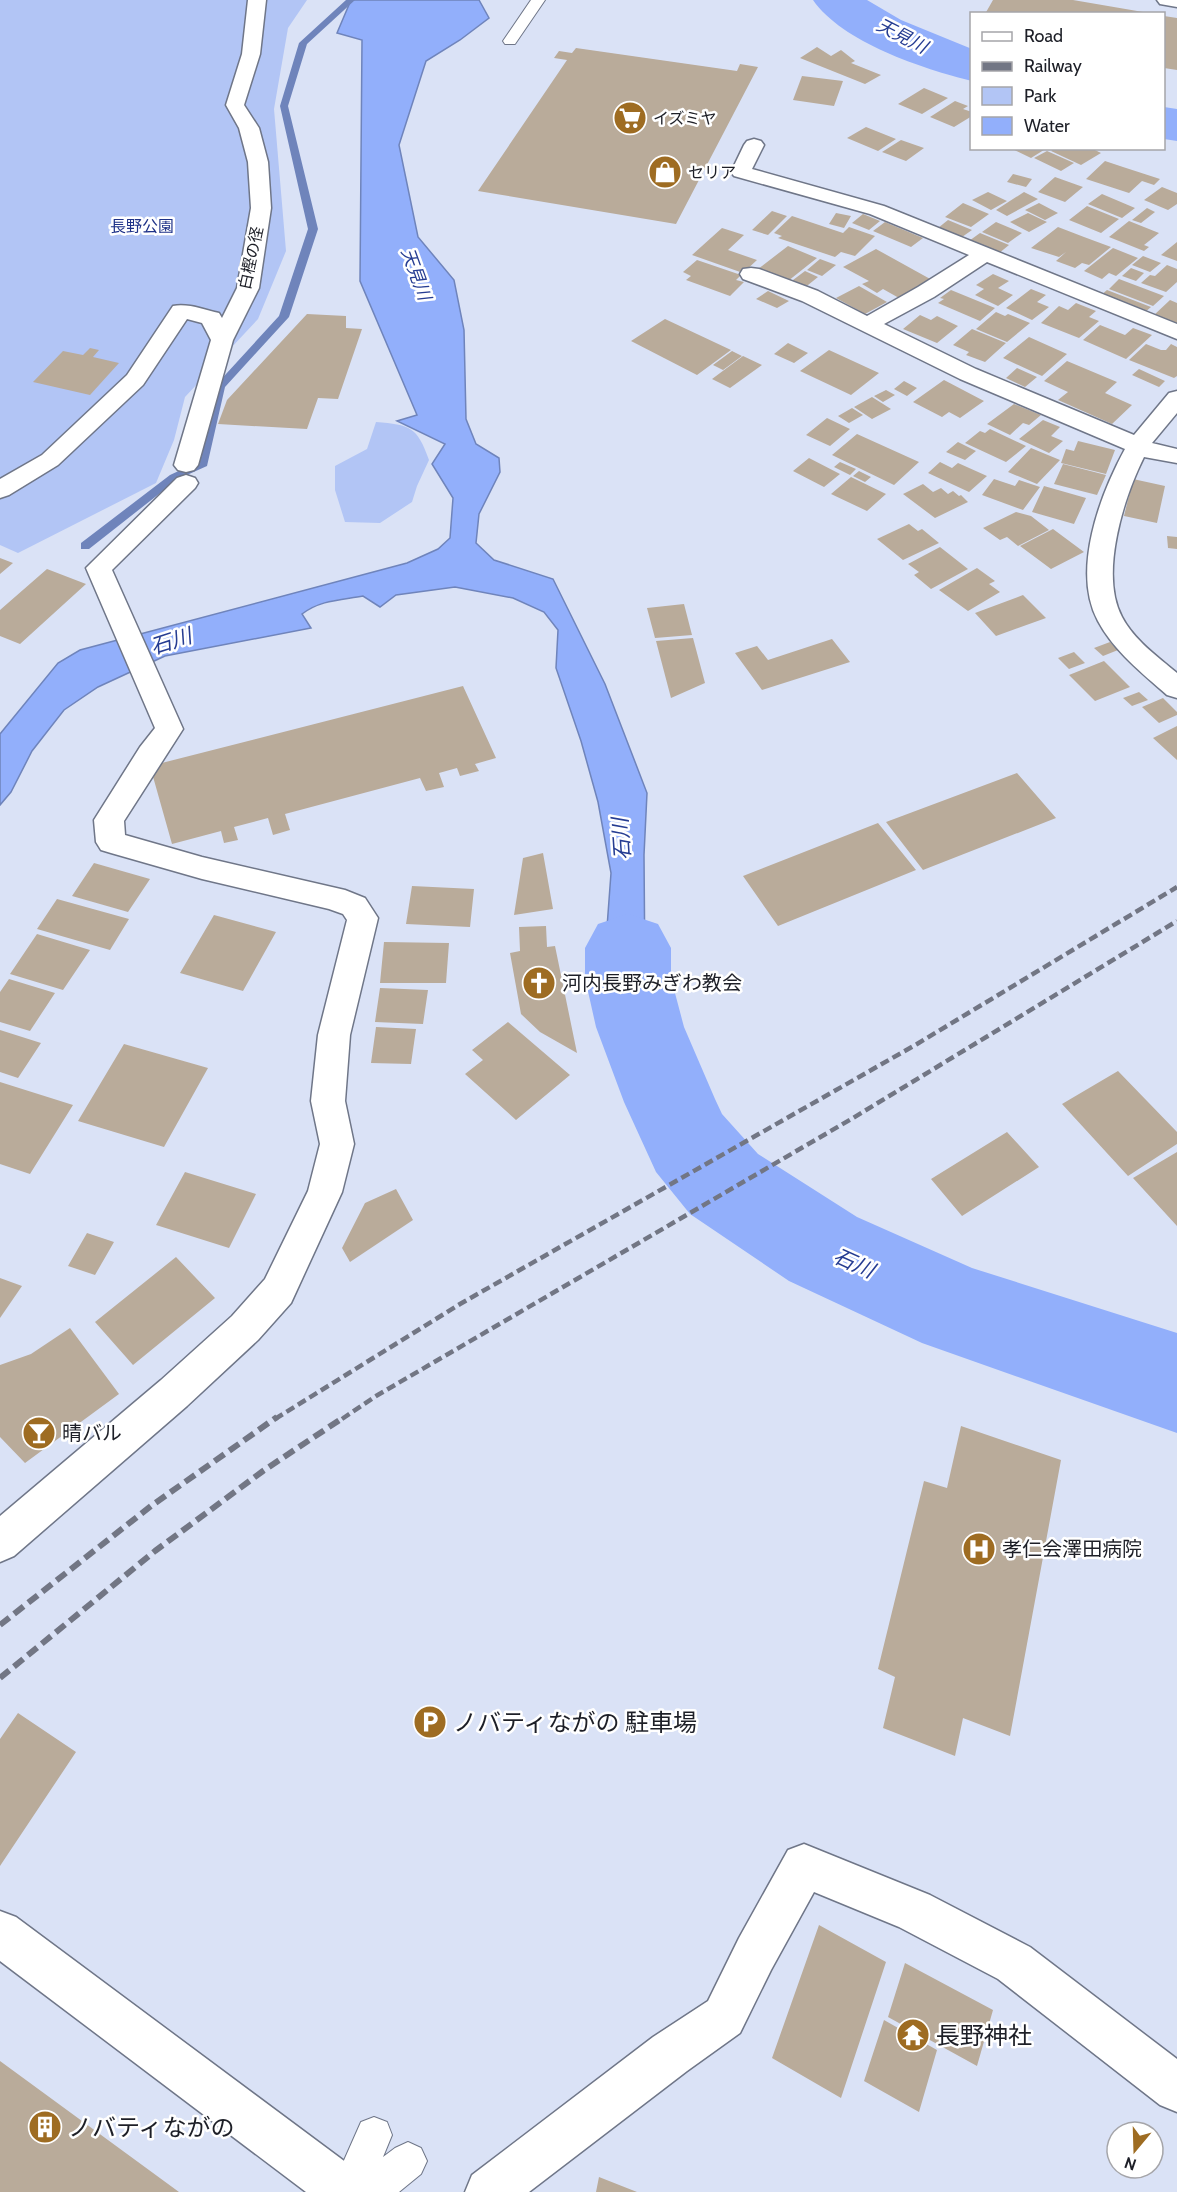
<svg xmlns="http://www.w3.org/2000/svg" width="1177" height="2192" viewBox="0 0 1177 2192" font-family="Cabin,'Noto Sans JP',sans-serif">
<rect width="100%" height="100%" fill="#dae2f6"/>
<path fill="#b2c5f5" d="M0,0H307L288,28L274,109L286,251L258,319L185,397L174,440L156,483L18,553L0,545Z
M376,422C410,425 417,426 429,460L417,486L412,502L380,523L345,522L335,490V466L367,449Z"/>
<path fill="#92affb" stroke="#6f84bb" stroke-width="1.5" d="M351,0H479L489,18L460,40L426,61L399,145L418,237L454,280L464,330L466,419L476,444L499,458L500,472L479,514L476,543L494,560L553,579L605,684L647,793L644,855L645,980L666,1070L629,1068L604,968L611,873L598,802L581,741L556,668L558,630L544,612L513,598L455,587L396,595L380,607L363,596C341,600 320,600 302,614L311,628L165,656L98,687L64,710L32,751L11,792L0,805V734L58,663L80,650L407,563L438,549L450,538L453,498L432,464L445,444L397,421L417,415L360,281L362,40L337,33Z"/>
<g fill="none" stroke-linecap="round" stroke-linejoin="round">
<path fill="#6f84bb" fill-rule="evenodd" d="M346,0H355L307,44L288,106L318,229L289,317L225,387L207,466L178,479L89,549H81V543L170,475L198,462L215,386L279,316L308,229L280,106L299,43Z"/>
<path fill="#92affb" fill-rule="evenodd" d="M813,0H867L901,20L972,49V81C923,69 842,42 813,0Z
M1164,107L1177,109V141L1164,139Z
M628,914L658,924L671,948V978L684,1027L715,1099L722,1114L758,1154L857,1217L972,1268L1177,1333V1433L922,1343L789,1281L690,1214L656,1172L624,1102L596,1027L585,978V948L598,924Z"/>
</g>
<path fill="#b9ab9a" d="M993,0H1073L1143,12L985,14Z
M1164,16L1177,18V70L1164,68Z
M817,47L831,56L841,50L855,61L851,63L881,75L865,84L800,58Z
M576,48L737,71L740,64L758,67L676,224L478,191L567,60L554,58L559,51L572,53Z
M802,76L843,81L834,106L793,100Z
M924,88L948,98L922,114L898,104Z
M955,101L968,106L963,109L972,112V116L954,127L930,117Z
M866,127L896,139L878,151L847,138Z
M901,140L924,148L906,161L882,152Z
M1010,148H1047L1031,158Z
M1055,148H1091L1101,153L1081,165L1051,151Z
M1047,151L1074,163L1061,171L1034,158Z
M1105,161L1123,167L1160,179L1154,185L1142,181L1129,193L1086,179Z
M1013,174L1032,179L1026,187L1007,182Z
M1055,177L1083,187L1065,202L1038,192Z
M1162,187L1177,193V204L1168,210L1144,200Z
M988,192L1007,201L991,210L972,200Z
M1024,192L1038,199L1007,216L996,210Z
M1102,194L1135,208L1122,218L1088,204Z
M963,203L989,214L971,227L945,217Z
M1039,203L1058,213L1045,220L1025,210Z
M1087,206L1119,219L1101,233L1069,220Z
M1147,208L1155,212L1141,223L1132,220Z
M772,211L787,216L768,235L752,230Z
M836,213L851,216L844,228L829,224Z
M1028,213L1047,222L1029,232L1010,222Z
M863,214L880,221L869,230L852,223Z
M792,216L843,233L849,227L875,236L855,256L841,252L835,257L778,238L782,236L774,233Z
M948,220L972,230L962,237L938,228Z
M1129,221L1159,233L1144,245L1149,247L1144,251L1109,237Z
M885,222L923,238L911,247L873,231Z
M996,222L1022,233L1008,243L982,232Z
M1058,227L1084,237L1111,247L1089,265L1082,263L1075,268L1056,261L1066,252L1059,257L1031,248Z
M722,228L744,235L728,250L757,260L743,273L692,255Z
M980,233L1009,245L998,254L969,241Z
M1177,242V261L1161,255Z
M788,246L817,258L788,281L758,269Z
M1113,248L1138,258L1116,276L1109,273L1102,279L1084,271Z
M876,249L932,280L899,298L883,289L877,293L862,284L869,281L843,267Z
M1143,256L1161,263L1150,272L1132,265Z
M820,259L836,265L822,276L807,270Z
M697,260L741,275L736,280L744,282L730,296L686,280L691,276L683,272Z
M1167,265L1177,269V282L1166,292L1141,283L1150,275L1155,276Z
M1131,268L1144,273L1136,281L1122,276Z
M805,271L818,277L803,289L789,283Z
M993,274L1009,281L998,288L1013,295L998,306L975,295L984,289L976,285Z
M1119,279L1164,296L1153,306L1109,289Z
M859,286L887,302L865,314L836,298Z
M1031,289L1046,295L1037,302L1049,307L1032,320L1006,308Z
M951,290L995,308L980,321L938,303L944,299L940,298Z
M1107,290L1151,307L1144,313L1100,296Z
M768,291L789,301L777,308L756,299Z
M1170,300L1177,303V326L1153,316Z
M1076,303L1096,311L1089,317L1099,321L1079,338L1041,323L1059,306L1068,310Z
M996,312L1005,316L1008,314L1030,323L1007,342L976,329Z
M307,314L346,316V328L362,329L338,399L318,398L307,429L218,424L227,400Z
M920,315L931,320L937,316L958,326L937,343L903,329Z
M665,319L731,350L697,375L631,341Z
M1100,325L1125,335L1133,328L1152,335L1126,359L1083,340Z
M972,329L1006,343L985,362L966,355L969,352L953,345Z
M1029,337L1067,354L1042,376L1003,358Z
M788,343L808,353L794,363L774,354Z
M1146,344L1161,350H1166L1171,344L1177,347V376L1174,378L1129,360Z
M90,348L99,350L93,357L119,363L90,395L33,382L63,351L83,355Z
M829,350L879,373L851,395L800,371Z
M732,351L742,356L723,370L713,365Z
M743,356L762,365L730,388L712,379Z
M1067,361L1117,382L1105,393L1132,405L1112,424L1058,400L1068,392L1044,381Z
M1017,368L1037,377L1025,387L1006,378Z
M1139,369L1165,381L1159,387L1132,375Z
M944,380L984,401L960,418L949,412L942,417L913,402Z
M904,381L917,388L907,396L894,389Z
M886,390L895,395L883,402L874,396Z
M872,397L891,409L872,419L854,407Z
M1014,404L1041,415L1029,425L1023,423L1010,435L987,424Z
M852,408L863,415L849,423L838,416Z
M827,418L850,429L830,446L806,435Z
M1043,420L1060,427L1051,436L1063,441L1049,453L1019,439Z
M990,429L1026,446L1006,462L965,443L980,431L985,433Z
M857,434L919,462L894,485L832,455Z
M1078,441L1115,450L1106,474L1061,463L1066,449L1074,451Z
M958,442L976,451L965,460L946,452Z
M1031,448L1060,460L1037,484L1008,472Z
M809,458L840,474L824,487L793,471Z
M840,462L856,469L850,475L834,467Z
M940,462L952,468L958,463L987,476L969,492L928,473Z
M1063,464L1106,475L1097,495L1054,484Z
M859,471L871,477L865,482L853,476Z
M851,477L886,494L867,511L831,494Z
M994,479L1015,486L1019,480L1040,487L1023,510L982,495Z
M1133,479L1165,486L1157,523L1124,516Z
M923,484L933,492L941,488L948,494L953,491L959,496L961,495L968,502L935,518L903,494Z
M1044,486L1086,498L1074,524L1032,512Z
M1016,512L1031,516L1049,530L1018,546L1007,537L1000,540L983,528Z
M909,524L918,531L922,529L939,543L903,560L877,539Z
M1053,529L1084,552L1051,569L1020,546Z
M1167,536L1177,537V549L1168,548Z
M940,547L968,569L931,589L914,575L919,572L908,564Z
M0,558L13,563L0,574Z
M977,568L995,581L989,584L1000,592L968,611L939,590Z
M47,569L86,584L20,644L0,636V610Z
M1023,595L1046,618L996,636L975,613Z
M684,604L692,635L655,638L647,608Z
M693,638L705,683L671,698L656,641Z
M832,639L850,662L762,690L735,653L757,646L768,660Z
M1110,642L1118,650L1103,656L1094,648Z
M1074,652L1085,663L1069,669L1058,658Z
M1104,661L1130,687L1095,701L1069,675Z
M463,686L496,758L475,764L479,771L460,776L457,768L439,773L444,787L426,791L420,778L285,814L290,830L273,835L268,818L234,827L238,840L224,843L221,831L172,844L150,766Z
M1139,692L1148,700L1132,706L1123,698Z
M1163,698L1177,712V715L1159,723L1142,707Z
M1177,726V760L1153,738Z
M1017,773L1056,818L923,870L886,822Z
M878,823L916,870L778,926L743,876Z
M543,853L553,909L514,915L523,858Z
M94,863L150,879L128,912L72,896Z
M412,886L474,889L470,927L406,924Z
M57,899L129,919L110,950L37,929Z
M214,915L276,932L243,991L180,973Z
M546,926L547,947L555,946L577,1053L540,1032L521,1014L510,953L520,951L519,927Z
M37,934L90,950L63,990L10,974Z
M384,942L449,943L446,983H380Z
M9,979L55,993L30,1031L0,1022V992Z
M380,988L428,990L423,1024L375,1022Z
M508,1022L570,1075L516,1120L465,1074L483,1060L472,1050Z
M376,1027L416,1029L411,1064L371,1063Z
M0,1030L41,1043L18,1078L0,1072Z
M124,1044L208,1068L164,1147L78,1121Z
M1118,1071L1177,1132V1144L1128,1176L1062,1104Z
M0,1082L73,1105L30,1174L0,1164Z
M1007,1132L1039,1167L962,1216L931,1179Z
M1177,1152V1226L1133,1178Z
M185,1172L256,1194L229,1248L156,1225Z
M396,1189L413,1220L350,1262L342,1248L365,1203Z
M87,1233L114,1242L95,1275L68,1266Z
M176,1257L215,1298L133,1365L95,1322Z
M0,1278L22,1286L0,1318Z
M70,1328L119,1394L25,1463L0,1437V1365L31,1354Z
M961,1426L1061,1460L1010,1736L963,1718L955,1756L883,1728L895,1677L878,1669L924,1481L947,1488Z
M18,1713L76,1752L0,1866V1739Z
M819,1925L886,1962L841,2098L772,2058Z
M905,1963L993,2010L977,2066L888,2017Z
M884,2020L937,2050L919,2112L864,2081Z
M0,2061L179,2192H0Z
M599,2177L637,2192H596Z"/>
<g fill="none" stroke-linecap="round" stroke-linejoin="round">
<defs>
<path id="service" d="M531,0H545L515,44H505L503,41Z
M374,2117L387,2122L392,2135L383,2157L395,2148L408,2142L421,2148L427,2161L421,2174L399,2192H330L361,2122Z"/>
<path id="minor" d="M248,0H266L260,54L244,105L259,128L268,162L271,208L259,288L233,340L198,465L194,470L186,472L178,470L174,465L211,340L202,323L187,319L143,385L58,465L9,495L0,498V479L42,455L127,375L173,306C188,303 205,310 219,313L222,318L237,288L251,208L248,162L239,128L226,105L242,54Z
M754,139L761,141L764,145L752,169L884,206L1177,324V339L987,262L934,297L884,324L976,369L1134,435L1169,393L1177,391V413L1152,443L1177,449V463L1144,457C1124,497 1099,574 1122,617C1134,640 1158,657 1177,673V698L1167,695C1142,673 1114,651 1098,621C1071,571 1100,495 1125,449L960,379L802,301L743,279L740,274L743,269L751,268L759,269L818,291L867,316L918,287L969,255L870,214L734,176L731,172L744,145L747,141Z
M186,475L195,478L198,483L195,488L112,570L183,729L124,821L125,835L202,857L345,890L365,898L378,918L350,1035L345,1101L354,1144L342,1192L291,1303L258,1340L187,1406L14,1556L0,1562V1516L161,1380L232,1316L265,1279L308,1191L320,1144L311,1101L318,1035L347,920L343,914L329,909L202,879L111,853L101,850L96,842L94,820L140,747L155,728L86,568L177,478Z
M804,1844L930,1895L1030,1947L1177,2059V2112L1160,2105L998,1979L899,1927L814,1892L771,1970L740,2033L687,2071L529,2192H465L472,2175L653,2037L708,2001L739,1938L788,1850Z"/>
<path id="tertiary" d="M1157,0H1177V7L1160,4Z
M0,1911L16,1917L363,2175L370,2192H306L0,1961Z"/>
</defs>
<use href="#service" stroke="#6f7688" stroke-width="2"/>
<use href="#minor" stroke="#6f7688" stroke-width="3"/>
<use href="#tertiary" stroke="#6f7688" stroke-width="3"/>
<use href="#service" fill="#fff" fill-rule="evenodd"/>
<use href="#minor" fill="#fff" fill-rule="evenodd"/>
<use href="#tertiary" fill="#fff" fill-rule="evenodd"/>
<path stroke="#727684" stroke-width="4.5" stroke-dasharray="9 4.5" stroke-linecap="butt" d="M275,1419L460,1304L917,1044L1177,887
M342,1419L376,1396L853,1118L1177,921"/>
<path stroke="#727684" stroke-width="6" stroke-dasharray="12 6" stroke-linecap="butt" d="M0,1625L151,1506L277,1417
M0,1678L155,1551L263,1471L344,1417"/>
</g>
<defs>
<symbol id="supermarket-disc" viewBox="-11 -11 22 22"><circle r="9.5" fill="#9e6c22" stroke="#fff"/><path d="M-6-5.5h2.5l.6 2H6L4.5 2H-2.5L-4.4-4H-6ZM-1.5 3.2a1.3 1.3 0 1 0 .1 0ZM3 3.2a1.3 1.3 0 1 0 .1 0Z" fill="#fff"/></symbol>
<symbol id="shop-disc" viewBox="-11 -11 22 22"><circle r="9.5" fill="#9e6c22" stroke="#fff"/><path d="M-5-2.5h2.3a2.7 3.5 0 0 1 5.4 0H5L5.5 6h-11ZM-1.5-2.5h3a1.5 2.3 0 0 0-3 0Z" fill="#fff"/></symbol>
<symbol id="church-disc" viewBox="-11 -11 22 22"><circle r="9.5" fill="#9e6c22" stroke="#fff"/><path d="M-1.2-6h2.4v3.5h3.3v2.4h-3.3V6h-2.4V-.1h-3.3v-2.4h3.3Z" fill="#fff"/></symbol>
<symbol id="bar-disc" viewBox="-11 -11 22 22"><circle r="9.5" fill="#9e6c22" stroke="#fff"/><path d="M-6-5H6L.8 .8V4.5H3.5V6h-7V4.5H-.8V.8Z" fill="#fff"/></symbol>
<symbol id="hospital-disc" viewBox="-11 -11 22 22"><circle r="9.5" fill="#9e6c22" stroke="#fff"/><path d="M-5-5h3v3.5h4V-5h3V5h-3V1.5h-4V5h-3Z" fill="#fff"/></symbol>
<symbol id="parking-disc" viewBox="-11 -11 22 22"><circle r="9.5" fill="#9e6c22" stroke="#fff"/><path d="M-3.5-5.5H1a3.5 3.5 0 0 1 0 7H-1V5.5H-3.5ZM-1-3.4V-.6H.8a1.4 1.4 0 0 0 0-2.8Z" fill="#fff"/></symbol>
<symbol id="temple-disc" viewBox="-11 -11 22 22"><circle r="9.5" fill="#9e6c22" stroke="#fff"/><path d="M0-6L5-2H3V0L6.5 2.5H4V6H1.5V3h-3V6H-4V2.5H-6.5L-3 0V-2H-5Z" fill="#fff"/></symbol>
<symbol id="building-disc" viewBox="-11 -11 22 22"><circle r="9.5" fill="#9e6c22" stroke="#fff"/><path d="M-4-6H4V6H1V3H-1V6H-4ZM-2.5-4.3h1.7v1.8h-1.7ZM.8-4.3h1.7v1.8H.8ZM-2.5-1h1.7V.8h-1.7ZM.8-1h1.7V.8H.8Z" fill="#fff"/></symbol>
</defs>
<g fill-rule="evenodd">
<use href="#supermarket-disc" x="611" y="99" width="38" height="38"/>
<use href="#shop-disc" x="646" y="153" width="38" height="38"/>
<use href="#church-disc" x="520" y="964" width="38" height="38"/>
<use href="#bar-disc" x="20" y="1414" width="38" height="38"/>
<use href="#hospital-disc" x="960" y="1530" width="38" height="38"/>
<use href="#parking-disc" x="411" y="1703" width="38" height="38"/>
<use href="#temple-disc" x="894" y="2016" width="38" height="38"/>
<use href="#building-disc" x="26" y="2108" width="38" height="38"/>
</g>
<g text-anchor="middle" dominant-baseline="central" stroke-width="5" stroke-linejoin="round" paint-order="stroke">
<g font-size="16" fill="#1d1f27" stroke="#fff" text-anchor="start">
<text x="653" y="118">イズミヤ</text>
<text x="688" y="172">セリア</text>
</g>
<g font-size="16" fill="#1e3288" stroke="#fff">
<text x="142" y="226">長野公園</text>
</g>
<g font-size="16" fill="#1d1f27" stroke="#fff">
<text transform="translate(251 258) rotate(-78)">白樫の径</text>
</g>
<g font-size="18" font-style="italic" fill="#253c92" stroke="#fff">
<text transform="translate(902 36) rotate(27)">天見川</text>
<text transform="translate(416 274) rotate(70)">天見川</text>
</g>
<g font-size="20" fill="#1d1f27" stroke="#fff" text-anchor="start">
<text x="562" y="983">河内長野みぎわ教会</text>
<text x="62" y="1433">晴バル</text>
<text x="1002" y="1549">孝仁会澤田病院</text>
</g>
<g font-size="21" font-style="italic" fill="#253c92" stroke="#fff">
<text transform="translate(171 641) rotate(-18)">石川</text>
<text transform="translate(621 839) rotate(-94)">石川</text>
<text transform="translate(854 1263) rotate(24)">石川</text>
</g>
<g font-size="24" fill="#1d1f27" stroke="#fff" text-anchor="start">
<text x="453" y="1722">ノバティながの 駐車場</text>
<text x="936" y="2035">長野神社</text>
<text x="68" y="2127">ノバティながの</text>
</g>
</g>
<rect x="970" y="12" width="195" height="138" fill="#ffffff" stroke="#a5a5a9" stroke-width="1.5"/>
<rect x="982" y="32" width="30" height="9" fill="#ffffff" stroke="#a5a5a9" stroke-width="1.5"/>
<text x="1024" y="42" font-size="18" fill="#1d1f27">Road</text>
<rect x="982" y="62" width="30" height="9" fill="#727684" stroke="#a5a5a9" stroke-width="1.5"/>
<text x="1024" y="72" font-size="18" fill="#1d1f27">Railway</text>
<rect x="982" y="87" width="30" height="18" fill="#b2c5f5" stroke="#a5a5a9" stroke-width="1.5"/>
<text x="1024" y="102" font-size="18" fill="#1d1f27">Park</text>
<rect x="982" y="117" width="30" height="18" fill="#92affb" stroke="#a5a5a9" stroke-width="1.5"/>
<text x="1024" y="132" font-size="18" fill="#1d1f27">Water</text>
<g transform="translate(1135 2150) rotate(199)"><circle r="28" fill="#ffffff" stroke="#a5a5a9" stroke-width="1.5"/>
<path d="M0-4.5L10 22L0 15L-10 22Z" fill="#9e6c22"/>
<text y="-9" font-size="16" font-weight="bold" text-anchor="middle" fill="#1d1f27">N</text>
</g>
</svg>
